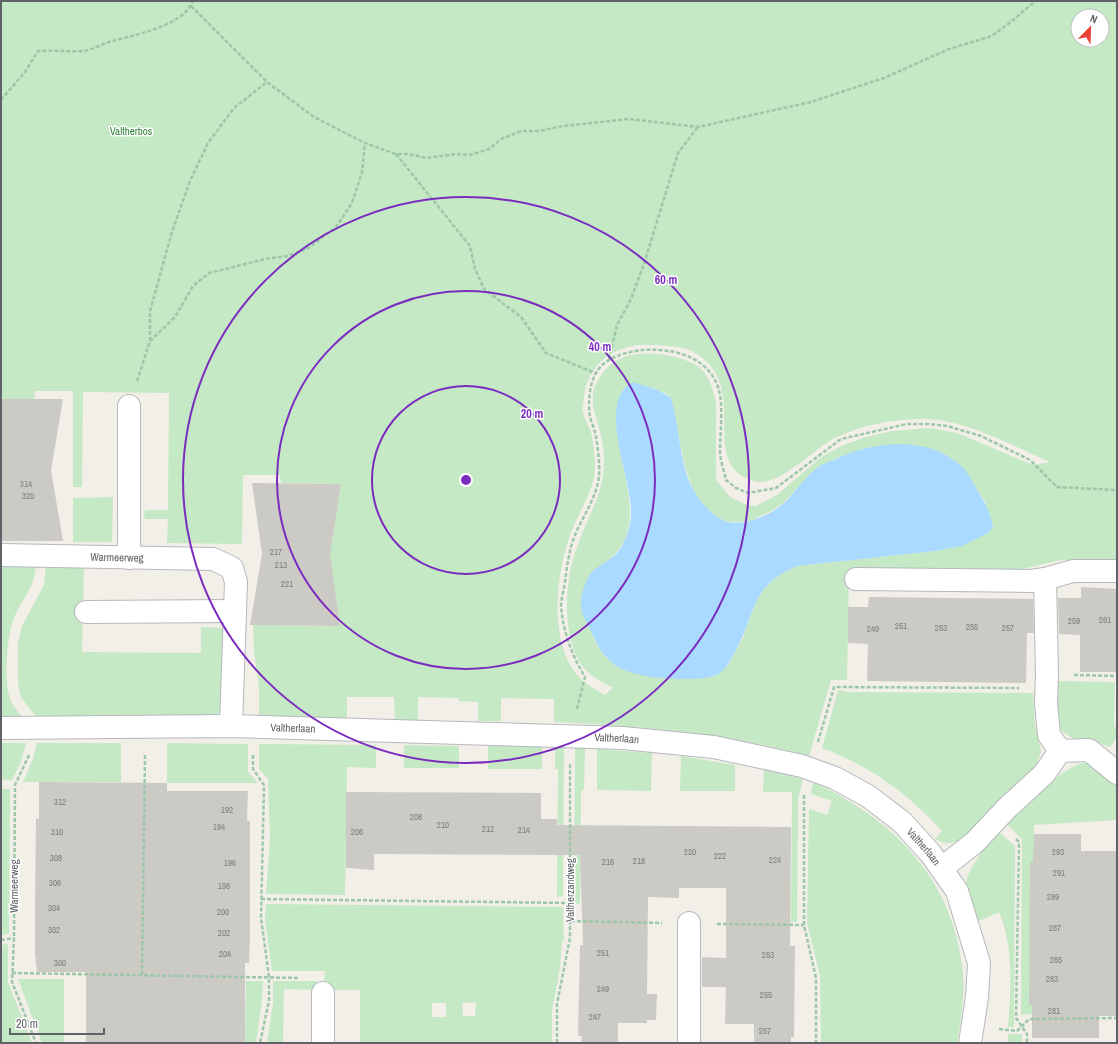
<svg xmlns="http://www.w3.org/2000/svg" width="1118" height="1044" viewBox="0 0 1118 1044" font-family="'Archivo Narrow',sans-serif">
<rect width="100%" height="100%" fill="#f1efe8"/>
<path fill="#c5e8c5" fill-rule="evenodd" d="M1,1H1117V561L1061,560L1010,572L849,571L847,680H831L809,756C726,733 639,726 554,722V699L501,698V721H478V702L459,701V698L418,697V721H395L394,697H347V720L259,719V687L254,652L253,625L340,626L331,566H329V544L332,543L341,484L281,483L280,475H243L242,544L167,543L168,519H144L145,510H168L169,393L83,392L82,487H73V391H35L34,399H1ZM1078,16H1102V40H1078ZM638,345C655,345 682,344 697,354C752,390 696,464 754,481C779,488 813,449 835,438C861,425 893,419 922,419C963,418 1013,446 1050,462L1033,465L957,433L931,428L892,431L866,437L841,446L820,458L777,495L756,506L747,505L730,497L716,480V403C714,393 711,381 704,372C689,355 648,350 627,356C613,360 602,371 596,384C587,404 599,421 602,440C604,449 604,458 604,467C602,498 584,523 575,553C564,585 562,639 583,667C591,677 602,682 613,688L605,695C595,689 584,684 576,674C548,637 556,571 572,530C579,512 590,497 594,477C596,464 594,446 591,432C589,425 584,419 583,412C582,408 584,402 584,397C587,367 609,349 638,345ZM650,387L667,394L671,398L685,467L695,495L705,507L720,519L728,522H749L771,511L781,505L817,468L839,457L879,446L979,492L986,503L935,551L797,566L780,573L761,592L754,605L743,638L728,665L712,677L687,679L620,668L606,658L593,638L595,569C668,530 600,454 622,393Z
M113,497L112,542H73V498Z
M1,564H36C34,592 23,595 14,618C7,635 4,677 9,695C11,704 17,711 23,718H1Z
M46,565L78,566V568H84L82,652L201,653V627L227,628L221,711L215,716L37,718L20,696L18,682V643L22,626L44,585Z
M1054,681L1115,682L1114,726L1117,728V737L1110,747L1099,743L1074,739L1061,731L1058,724Z
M838,690L848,692L1033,693L1035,725L1041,752L1035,768L960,840C950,844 944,844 935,839L942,831C906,792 872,767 822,748Z
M1,743H26L21,762L12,780H1Z
M37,743H121V782H23L33,759Z
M167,743L248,744V772L258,783H167Z
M259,744L376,745V768L347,767L345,895L266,894L270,839L268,779L259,769Z
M404,745L459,746V768H404Z
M488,746H542V769H488Z
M555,747H564L563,896L557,897L558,769H555Z
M575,747L585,748L584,790L581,791L580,904L574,903Z
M597,749L652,753L651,791L597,790Z
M681,756L735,765V791H680Z
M1081,763H1090L1117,778V820L1034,825L1033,1014L1021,1015L1022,839L1007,824C1025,806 1057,772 1081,763Z
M764,770L803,779L798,799L797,922H791L792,792H763Z
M813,782C895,820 954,880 963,973C965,997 961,1020 957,1043H821L820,976L807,923L809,809L827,815L832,801L811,794Z
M1,789H10L9,934L1,935Z
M999,832L1015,846L1014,1027H1008C1011,988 1014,948 999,912L977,922C973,911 966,897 966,886C965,870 989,843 999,832Z
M266,904L563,907L564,941H562L560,968L552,1011V1043H360V990H327V981H324L325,971H272L265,919ZM476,1002L475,1016H463L462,1003ZM432,1003H446V1017H432Z
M8,944V982L32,1043H1V945Z
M18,979H64V1043H42Z
M246,981H263L262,1001L256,1043H245Z
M273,981H317V990L284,989L283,1043H267L273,1003Z
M1008,1034H1022V1043H1008Z"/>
<path fill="#aadaff" d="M633,382L660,391L671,398C684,442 676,489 719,518C736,530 768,517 783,504C795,493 803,479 816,469C822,464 831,461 838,458C874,441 930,436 961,466C967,471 972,481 976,488C984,501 990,511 993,527L988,533L962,546L935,551L797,566C748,587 757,614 734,654C730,660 727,668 720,673C708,680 692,679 679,679C659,678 641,677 622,669C607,662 598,648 592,633C588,625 581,614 581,605C580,595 587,575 595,569C602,563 611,560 617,553C625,544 631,526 631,514C633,484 595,399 633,382Z"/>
<path fill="#cccac5" d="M1,399H63L51,470L63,541H1Z
M252,483L341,484L330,555L340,626L250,625L262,554Z
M1081,587L1117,589V672H1080V635L1059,634L1058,598H1081Z
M869,597L1033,599L1034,633H1027L1026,683L867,681L868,644L848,643V607H868Z
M39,782L167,783V791H248L247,821H250V937L249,963H245V1043H86V972H37L35,954V906L36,819H39Z
M346,792L541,793V819H557V825L791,827L790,946H795L794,1037H791V1043H754V1024H725L726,987H702V957L726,958V888H679V898L648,897L647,994H657L656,1020H647V1023H618V1043H581L582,1036H578L580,945H583L580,855L374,854V870L346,868Z
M1034,834H1081V851H1117V1016H1099V1038H1032V1005H1029L1030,862H1033Z"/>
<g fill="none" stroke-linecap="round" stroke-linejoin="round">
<defs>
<g id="minor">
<path id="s1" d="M1,555L213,559L232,568L236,582L231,726"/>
<path d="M129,558V406"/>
<path d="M856,579L1031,581L1045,579L1047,675L1046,703L1049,735L1060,751"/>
<path d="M1045,579L1073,571H1117"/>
<path d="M86,612L235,611"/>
<path id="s2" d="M1,728L231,726L623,738L714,747L802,766L835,778L868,796L902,822L931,854L957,891L979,963L977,997L970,1043"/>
<path d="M942,868L974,843L1007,808L1044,774L1060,751L1089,750L1117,773"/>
<path d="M323,1043V993"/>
<path d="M689,1043V923"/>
</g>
</defs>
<use href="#minor" stroke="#b5b8bc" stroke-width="24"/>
<path stroke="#9cc7a9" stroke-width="2.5" stroke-dasharray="4 2" stroke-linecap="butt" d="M191,6L267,82L314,117L365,143L396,154H409L426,158L456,154L470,155L489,149L501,139L521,131H539L563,126L629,119L698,127L811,102L884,78L949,49L992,36L1012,21L1035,1
M1,100L25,72L38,51C53,50 68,52 84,51C93,50 103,43 113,41C136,34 182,27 193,1
M396,154L470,246L475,269L484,289L521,317L546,353L595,373
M150,341V311L172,232L190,181L208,143L234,108L267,82
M609,359L617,325L631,299L644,264L678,153L697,128
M137,381L150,341L175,317L193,286L209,273L265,259L287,256L307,249L336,227L352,203L362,172L365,143
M1074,675L1117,676
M577,709L585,677C572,656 563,631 561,606C561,598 564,590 565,582C567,566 569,550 575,535C583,516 597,497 599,476C600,464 598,449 596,437C595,430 592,424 590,417C588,404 589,385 596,373C605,357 626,352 643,350C673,348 707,356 718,387C724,404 720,432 720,450C720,460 724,471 726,480L736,488L748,493L776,488L841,439L907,424H928L947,426L981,436L1030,460L1057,487L1117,490
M818,742L834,687L1019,688
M29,755L15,785L14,938L12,982L36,1043
M253,755V769L264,785L261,918L269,977V1001L260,1043
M804,795V925L816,978V1043
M1016,839L1019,842L1016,1018L1027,1034V1043
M261,899L570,903
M571,921L662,923
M717,924L804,925
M1,940L14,938
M12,973L300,978
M142,975L145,754
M999,1029L1017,1031L1029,1019L1117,1018
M557,1043V1004L570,938V763"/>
<use href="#minor" stroke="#fff" stroke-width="22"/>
</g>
<g fill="none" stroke="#7b2cbf" stroke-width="2">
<circle cx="466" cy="480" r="94"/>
<circle cx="466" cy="480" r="189"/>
<circle cx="466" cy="480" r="283"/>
</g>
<g text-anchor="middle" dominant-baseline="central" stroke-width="3" stroke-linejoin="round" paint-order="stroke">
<g font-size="9" fill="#7a7d7f">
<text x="26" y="484">314</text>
<text x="28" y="496">320</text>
<text x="276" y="552">217</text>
<text x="281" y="565">213</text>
<text x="287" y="584">221</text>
<text x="1105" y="620">261</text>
<text x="1074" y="621">259</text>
<text x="901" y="626">251</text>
<text x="972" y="627">255</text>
<text x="941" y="628">253</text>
<text x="1008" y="628">257</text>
<text x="873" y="629">249</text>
<text x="60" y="802">312</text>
<text x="227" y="810">192</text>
<text x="416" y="817">208</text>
<text x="443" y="825">210</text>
<text x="219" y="827">194</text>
<text x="488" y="829">212</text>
<text x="524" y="830">214</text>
<text x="57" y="832">310</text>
<text x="357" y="832">206</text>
<text x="690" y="852">220</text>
<text x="1058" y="852">293</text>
<text x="720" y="856">222</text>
<text x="56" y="858">308</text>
<text x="775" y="860">224</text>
<text x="639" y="861">218</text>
<text x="608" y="862">216</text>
<text x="230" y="863">196</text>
<text x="1059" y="873">291</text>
<text x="55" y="883">306</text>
<text x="224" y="886">198</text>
<text x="1053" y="897">289</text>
<text x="54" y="908">304</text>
<text x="223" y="912">200</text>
<text x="1055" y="928">287</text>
<text x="54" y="930">302</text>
<text x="224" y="933">202</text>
<text x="603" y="953">251</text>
<text x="225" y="954">204</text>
<text x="768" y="955">253</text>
<text x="1056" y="960">285</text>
<text x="60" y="963">300</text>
<text x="1052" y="979">283</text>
<text x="603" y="989">249</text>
<text x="766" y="995">255</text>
<text x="1054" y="1011">281</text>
<text x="595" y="1017">247</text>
<text x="765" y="1031">257</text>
</g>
<g font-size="11" fill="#348238" stroke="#fff">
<text x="131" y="131">Valtherbos</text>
</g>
<g font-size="11" fill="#5f6368" stroke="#fff">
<text stroke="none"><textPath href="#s1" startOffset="116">Warmeerweg</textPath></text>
<text stroke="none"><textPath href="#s2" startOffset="292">Valtherlaan</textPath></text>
<text stroke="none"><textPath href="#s2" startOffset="616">Valtherlaan</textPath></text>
<text stroke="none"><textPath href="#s2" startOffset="952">Valtherlaan</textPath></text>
<text transform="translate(14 886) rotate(-90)">Warmeerweg</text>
<text transform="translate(570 890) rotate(-90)">Valtherzandweg</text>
</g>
</g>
<circle cx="466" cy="480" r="6" fill="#7b2cbf" stroke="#fff" stroke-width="2"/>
<g font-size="12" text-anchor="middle" font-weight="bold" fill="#7b2cbf" stroke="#fff" stroke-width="3" stroke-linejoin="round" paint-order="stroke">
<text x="666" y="284">60 m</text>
<text x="600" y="351">40 m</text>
<text x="532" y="418">20 m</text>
</g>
<rect width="1118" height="1044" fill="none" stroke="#5f6368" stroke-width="4"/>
<g transform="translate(1090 28) rotate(23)"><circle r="19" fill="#ffffff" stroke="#bfc1c3"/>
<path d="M0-3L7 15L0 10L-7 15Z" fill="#ea4335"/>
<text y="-6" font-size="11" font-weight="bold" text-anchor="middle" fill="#5f6368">N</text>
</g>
<path d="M10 1028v6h94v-6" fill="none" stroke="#5f6368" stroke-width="2"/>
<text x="16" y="1028" font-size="12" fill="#5f6368" stroke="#ffffff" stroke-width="3" paint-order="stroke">20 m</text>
</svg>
